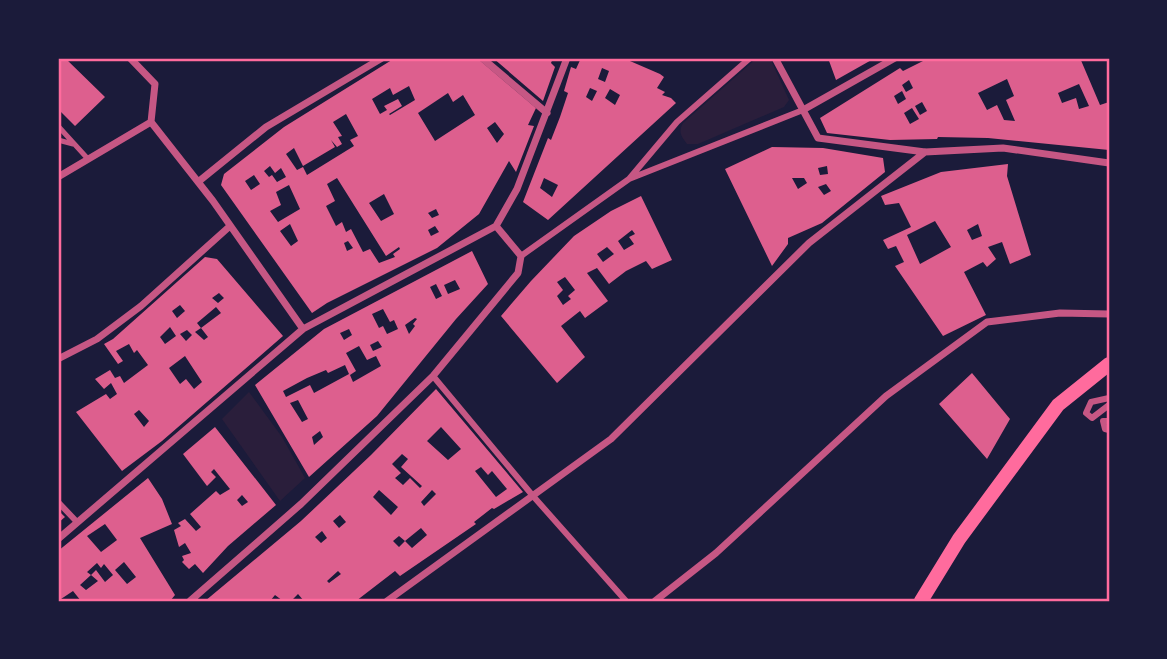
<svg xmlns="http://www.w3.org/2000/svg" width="1167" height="659" viewBox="0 0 1167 659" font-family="Overpass,sans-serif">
<rect width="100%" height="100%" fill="#1b1b3a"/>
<path fill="#2a1e3b" d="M757,58H770L789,100L784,107L698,144H687C681,136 678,132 683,123Z
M249,392L282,437L305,478L280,501L222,419Z"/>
<path fill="#dd5f8e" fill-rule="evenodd" d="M58,58H65L105,97L75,126L58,109Z
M395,58H477L536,108L528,125L534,126L516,172L509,161L479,214L437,248L327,303L312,313L221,185L224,174L284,127ZM409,86L415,100L390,115L389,114L402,106L398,99L384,106L387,110L380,114L372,99L390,88L393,95ZM448,93L453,102L463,95L475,115L435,141L418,113ZM346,114L358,136L350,140L354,146L307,175L303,167L297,170L286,154L294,148L303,166L335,147L331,140L337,147L342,144L338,137L342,136L333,122ZM495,122L504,134L497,143L487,128ZM270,166L275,173L281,168L286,177L277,182L272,175L269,177L264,171ZM254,175L260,184L251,190L245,181ZM337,178L386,256L399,247L400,249L393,254L395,257L379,263L370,249L363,252L351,229L346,232L342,222L336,226L326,206L335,201L327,184ZM289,185L300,209L278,222L270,211L281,205L276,192ZM384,194L394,214L381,221L369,203ZM436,209L439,215L432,218L428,213ZM290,224L298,241L291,246L280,231ZM435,226L439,232L431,236L428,230ZM348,241L353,248L347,251L344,243Z
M493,58H553L551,63L555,67L543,101Z
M581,58H623L660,74L664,77L657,88L665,92L662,95L671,98L676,103L548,220L523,202L548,138L551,140L560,117L568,93L564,91L571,67L576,69ZM602,68L609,71L605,82L598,79ZM590,88L597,91L592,101L586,97ZM610,89L620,95L615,105L605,98ZM544,178L558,185L552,197L540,188Z
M828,58H875L836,80Z
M929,58H1080L1100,105L1109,102V150L988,138L938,137L937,139L890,140L827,133L820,118L900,68L903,71ZM1007,79L1014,96L1006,100L1015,121L1004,120L997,105L987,110L978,93ZM909,80L913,88L906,92L902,85ZM1079,84L1089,106L1079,109L1076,98L1062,103L1058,93ZM902,91L906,99L898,104L894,96ZM922,102L927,111L920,115L915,106ZM912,108L919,119L910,124L904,113Z
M772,147L823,148L883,158L885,172L822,223L788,238V244L772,266L725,169ZM827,166L828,174L820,175L818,168ZM792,178H804L807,183L798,189ZM826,184L831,191L824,195L818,187Z
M1008,164L1007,176L1031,255L1010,264L1002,242L988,247L996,259L987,267L983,262L964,272L986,315L943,336L895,266L904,262L896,246L888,249L883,240L911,227L899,203L885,205L881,196L941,172ZM935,221L951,247L920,264L907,235ZM978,224L982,236L972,240L967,230Z
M641,196L672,260L652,269L646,261L626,271L609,284L597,268L587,273L608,301L585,318L580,311L561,326L585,357L557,383L501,316L531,281L574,236L611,211ZM632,230L635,234L629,237L634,244L624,250L618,241ZM607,247L614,254L603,262L597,254ZM565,277L575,290L568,296L571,299L563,305L557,296L563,290L557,282Z
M472,251L488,284L456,319L377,416L309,477L255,385L324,329ZM455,280L460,289L448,294L444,285ZM436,284L442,296L436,299L430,287ZM383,309L390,322L394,320L398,329L387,334L383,326L379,328L372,314ZM415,318L417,319L413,324L415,326L409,334L405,325ZM349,329L352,335L344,340L340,333ZM378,341L382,347L373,351L370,345ZM359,346L367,360L376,356L381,366L353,382L350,375L356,371L346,353ZM345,365L349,374L314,393L310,385L286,397L283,391L307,378L326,370L328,373ZM298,400L308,419L302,422L290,403ZM320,431L323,437L314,445L312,437Z
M205,257L217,259L283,336L162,441L122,471L76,412L106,394L110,399L117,394L111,383L104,389L95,379L110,370L115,378L120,376L124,383L148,365L137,350L134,353L129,344L116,351L123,361L118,364L104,344L113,339ZM219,293L224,298L218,303L212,298ZM180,305L185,311L177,318L172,311ZM216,307L221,313L201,328L208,337L204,340L195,332L201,328L197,323ZM170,327L176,336L165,344L160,337ZM187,330L192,335L186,341L180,334ZM185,356L202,382L194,389L186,379L180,384L169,368ZM139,410L149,421L144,427L134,414Z
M972,373L1010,419L987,459L939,404Z
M436,389L523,492L494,509L492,508L474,522L476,524L400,576L395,571L356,601H304L298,594L291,601H283L275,595L270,601H205L301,521L371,455ZM441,427L461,449L448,460L427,441ZM402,454L408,459L401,467L422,486L420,488L410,478L403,485L395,478L401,473L392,464ZM481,467L488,475L492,471L507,489L496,497L475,471ZM379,490L398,507L391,515L373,497ZM432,490L436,494L424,506L421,502ZM340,515L346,522L339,528L333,521ZM421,528L427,535L412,548L405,541L399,547L393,541L399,536L405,541ZM322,531L327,538L321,543L315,537ZM338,571L341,574L329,583L327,581Z
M215,427L276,505L228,546L203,573L195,564L189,569L182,562L184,560L182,556L191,553L185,543L179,547L174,530L181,526L178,523L185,519L196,531L201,527L190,514L216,491L220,495L230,489L214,469L211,472L216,477L207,486L183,454ZM242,495L248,502L242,506L237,500Z
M148,478L162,499L172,524L140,538L175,595L170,601H81L73,591L58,601V551ZM105,524L117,540L101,552L87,536ZM124,562L136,577L127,584L115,570ZM97,563L101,568L104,564L113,575L105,582L96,570L91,575L87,572ZM91,575L98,581L86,590L80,585Z
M58,510L65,517L58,523Z"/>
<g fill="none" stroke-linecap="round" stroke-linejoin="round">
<path stroke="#c65784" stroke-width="5" d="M58,126L88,159
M58,140L73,144"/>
<path stroke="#c65784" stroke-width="6" d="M750,58L677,122L629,179L803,110
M521,256L629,179
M433,376L533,496L626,601
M1109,398L1091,402L1086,413L1092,418L1109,405
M1109,421H1103L1105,429L1109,430
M58,502L77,522"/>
<path stroke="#c65784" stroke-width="7" d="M130,58L155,84L151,122
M482,58L547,113
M775,58L818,138L925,152L1003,148L1109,163
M803,110L895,58
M151,122L213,201L303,329
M58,177L151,122
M198,182L266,127L382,58
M58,359L97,339L141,306L230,226
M58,539L303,329L496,226L517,189L567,58
M190,601L301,504L433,376L518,273L521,256L496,226
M387,601L611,439L809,243L925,152
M655,601L716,553L886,396L987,322L1060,313L1109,314"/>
<path stroke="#ff6b9d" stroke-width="14" d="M921,601L959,539L1058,405L1109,364"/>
</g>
<rect width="1167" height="659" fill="none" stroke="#1b1b3a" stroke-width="119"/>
<rect x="60" y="60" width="1048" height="540" fill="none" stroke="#ff6b9d" stroke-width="2.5"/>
</svg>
